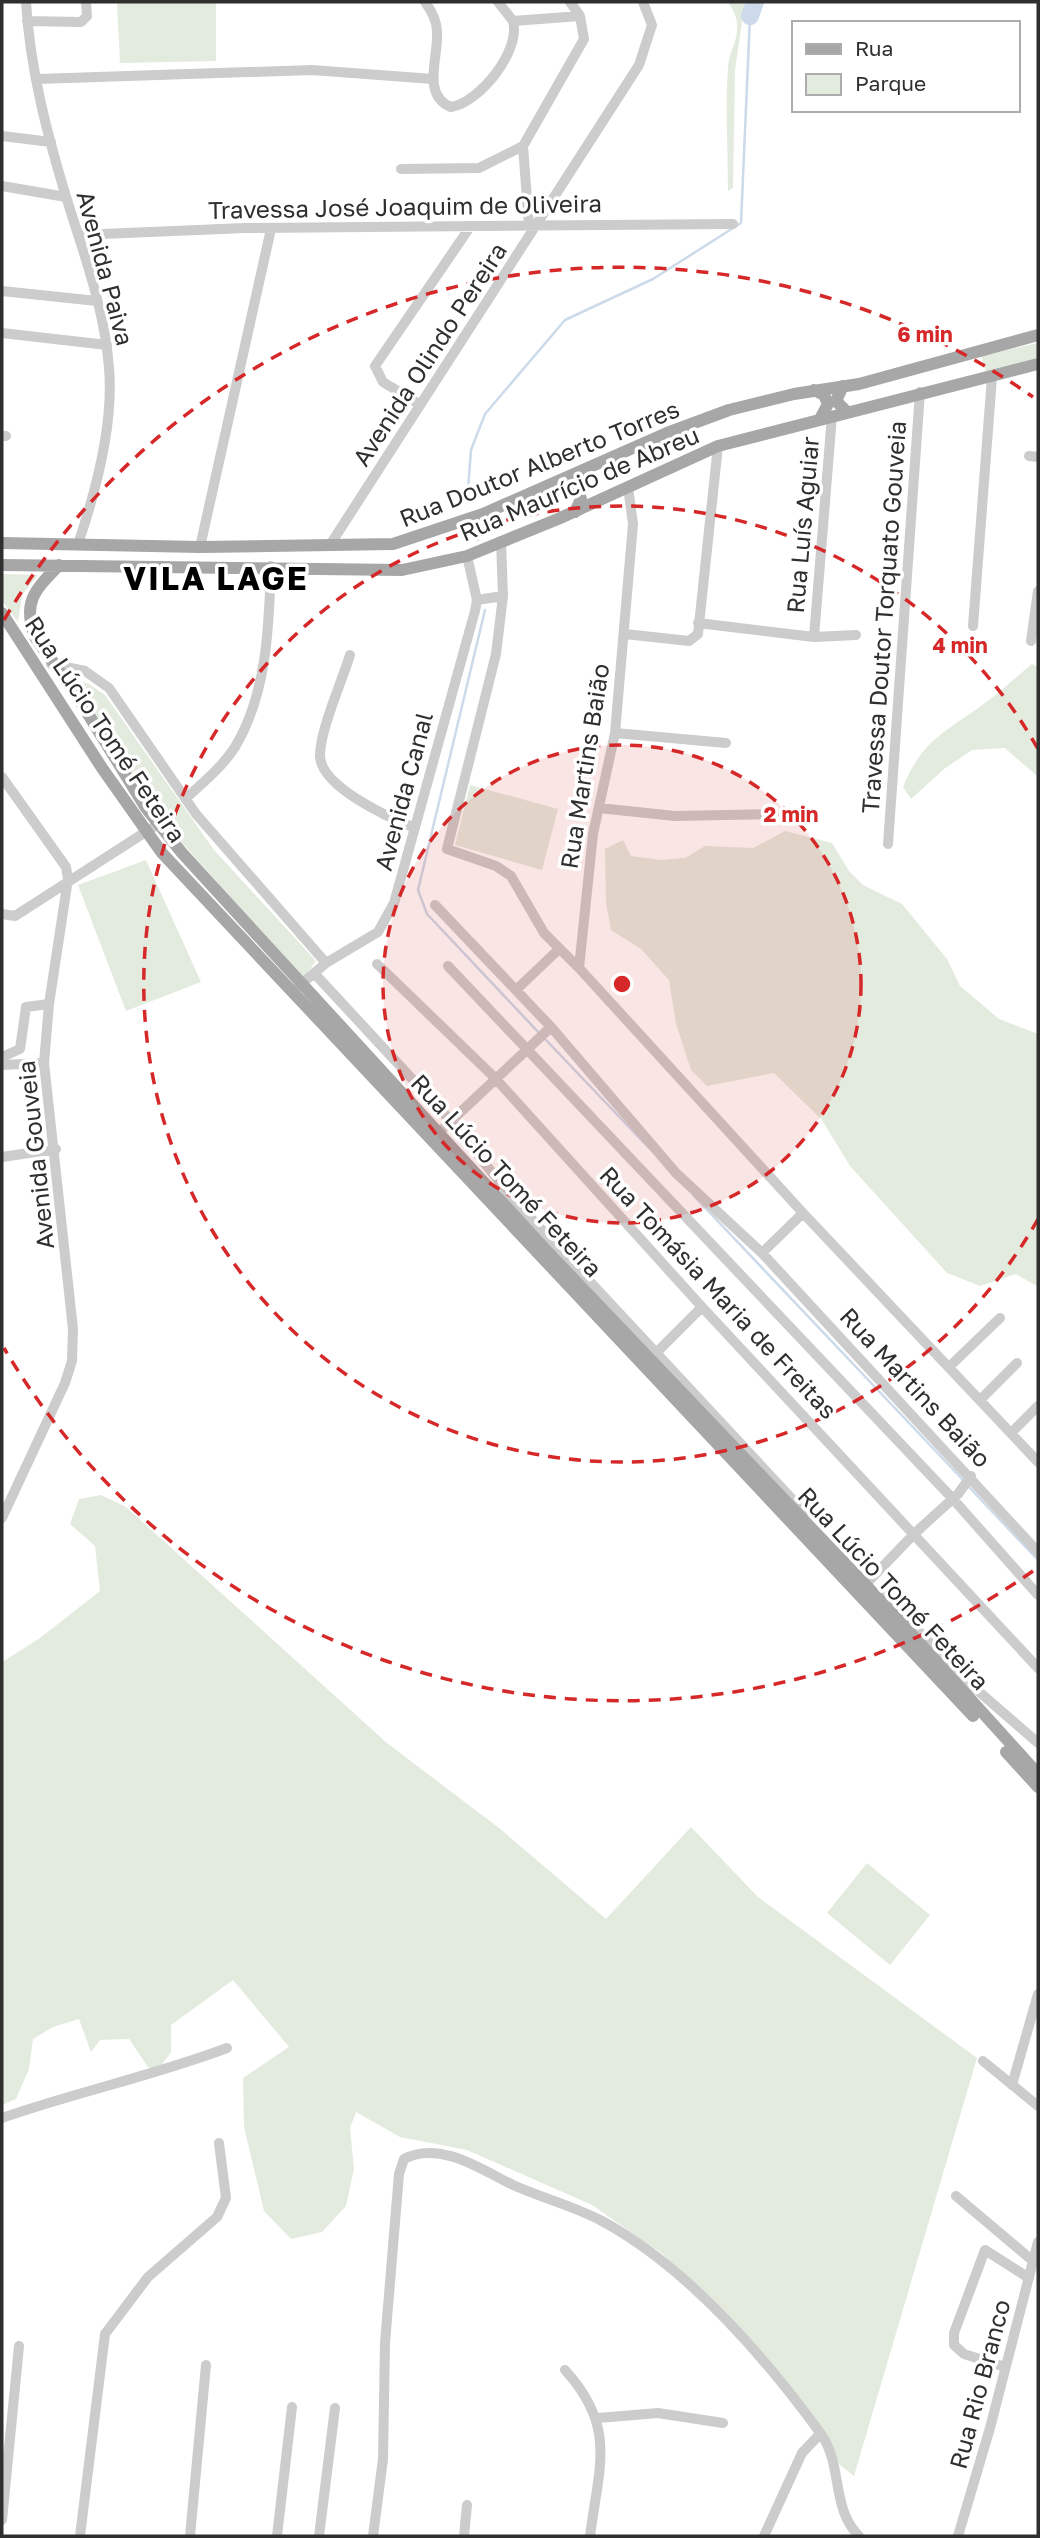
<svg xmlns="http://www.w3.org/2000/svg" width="1040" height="2538" viewBox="0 0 1040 2538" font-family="'Golos Text',sans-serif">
<rect width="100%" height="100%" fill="#fff"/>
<path fill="#e3ebde" d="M117,2H216V61L120,63Z
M728,2H745L735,70L733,188L728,191C728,150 725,109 728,67C729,52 738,41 737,26C737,16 733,10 728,2Z
M1038,343V361L987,375L981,356Z
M2,574L38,575L22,595L18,622L2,601Z
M1032,664L1038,667V777L1005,748L972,750L944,769L911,799L903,787C922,741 942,734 981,706C999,693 1015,678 1032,664Z
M75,680L89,684L105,695L214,850L316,961L305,976H301L161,819L71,681Z
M470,785L558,809L542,870L455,845Z
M785,831L832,843L849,871L863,885L902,904L947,959L960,986L999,1019L1038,1034V1287L1016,1274L980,1286L947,1273L850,1166L822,1120L774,1073L707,1086L691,1070L676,1024L669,980L641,949L611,930L606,903L605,849L623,840L631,856L661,860L685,858L705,846L753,848Z
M146,860L201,982L126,1011L78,885Z
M101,1495L126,1507L387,1743L499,1828L606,1919L691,1827L758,1897L977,2058L854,2476L840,2465L814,2418L664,2255L592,2205L467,2150L400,2137L356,2112L350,2128L354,2169L346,2206L322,2232L291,2239L264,2211L244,2127L243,2078L289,2047L233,1980L171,2025V2052L157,2071L148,2067L129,2039L100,2040L91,2052L79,2019L53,2027L33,2039L29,2069L16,2099L2,2105V1659L4,1661L40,1638L100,1591L95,1546L70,1524L79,1499Z
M867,1863L930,1915L890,1965L827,1913Z"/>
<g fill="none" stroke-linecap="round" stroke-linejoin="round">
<path stroke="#ccdaea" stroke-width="2.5" d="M467,503L471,450L485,414L565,320L653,279L741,223L750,16
M474,527L478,540
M485,610L418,890L427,914L540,1034
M545,1039L649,1148
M694,1196L964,1481
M968,1486L1038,1560"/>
<path stroke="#ccdaea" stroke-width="18" d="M750,16L755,2"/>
<path stroke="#ccc" stroke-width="10" d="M26,2C30,70 48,138 68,203C85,257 105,312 109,368C114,425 96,491 78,544
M425,2C431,10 437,21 437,32C439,56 421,95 451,107C480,102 521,51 513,21
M498,2L513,21
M27,21L81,22L87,16L86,2
M513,21L580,16
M37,79L312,70L433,79
M2,136L51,142
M401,169L479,168L523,146
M2,186L66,197
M529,226L523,146L584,39L580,16L570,2
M78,235L245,228L733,224
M2,291L97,301
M2,333L107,345
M419,404L383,382L375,366L470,227
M2,436H6
M1029,456L1038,457
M501,541L503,596L496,654L447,849L496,866L511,876L544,933L579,968L803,1213L1038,1462
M330,545L639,65L652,25L643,2
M200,547L271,229
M477,600L503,596
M698,623L814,637L856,635
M973,626L992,377
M625,634L689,641L698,634L718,446
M814,637L832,416
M1031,641L1038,591
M350,655C342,681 321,728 320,754C318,786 390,818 415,828
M51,664L85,671L109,688L196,814L326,963
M615,733L726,743
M2,777L66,867L68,879L49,1004L44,1063L73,1329L72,1361L65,1383L2,1518
M186,798C203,783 223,766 235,747C267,694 269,626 271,566
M599,808L675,816L775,814
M888,844L920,392
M435,905L551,1027L676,1173L762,1253L1038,1552
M2,914L15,916L158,824
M377,964L495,1078L702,1307L1038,1668
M448,966L953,1499L1038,1595
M579,968L593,834L615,733L633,524L628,487
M314,973L451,1121L514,1200L805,1513
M299,986L326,963L378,932L394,903L475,611L477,600L467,556
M516,990L558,950
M2,1057L20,1049L26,1007L49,1004
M2,1065L44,1063
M434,1137L551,1027
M2,1157L56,1149
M762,1253L803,1213
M653,1356L702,1307
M949,1367L1000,1318
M981,1399L1017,1363
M1011,1433L1038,1406
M862,1588L915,1533L958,1494L971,1476
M883,1595L969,1683L1038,1743
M983,2061L1038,2106
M1012,2085L1038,1994
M2,2118C76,2092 153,2076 227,2048
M956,2196L1033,2261
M1005,2367L964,2354L954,2345V2333L985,2250L1029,2278
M565,2370C617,2427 599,2466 590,2536
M598,2418L658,2413L723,2423
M2,2520L19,2346
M80,2536L105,2334L148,2277L217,2217L226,2198L219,2143
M190,2536L206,2365
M277,2536L292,2407
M319,2536L335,2408
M373,2536L383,2459L385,2343L399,2174L404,2159C440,2140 482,2170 513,2185C542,2198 574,2206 602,2221C687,2267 764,2356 821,2434C843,2465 831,2509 859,2536
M464,2536L467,2505
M764,2536L802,2453L820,2434
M958,2536L990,2428L1038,2242"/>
<path stroke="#a7a7a7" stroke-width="12" d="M843,386L836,401L847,412
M814,390L824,395L828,404L820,419
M559,481C571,484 578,485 581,499L575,512
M2,543L200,547L393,544L483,514L667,433L729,410L794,394L859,384L1038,335
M2,565L402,570L467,556L558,519L718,446L1038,364
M59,565C35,590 22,602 35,637L75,693L146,808L182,853L544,1248L897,1618L1038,1774
M2,613L102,768L162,853L973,1716
M1006,1752L1038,1787"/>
</g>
<circle cx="622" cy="984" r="239" fill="#d62828" fill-opacity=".12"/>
<g fill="none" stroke="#d62828" stroke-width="3.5" stroke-dasharray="12 9">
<circle cx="622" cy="984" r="239"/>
<path d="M1038 1219A478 478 0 1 1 1038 749"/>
<path d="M1033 1571A717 717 0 0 1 4 1348M4 620A717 717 0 0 1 1033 397"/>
</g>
<g text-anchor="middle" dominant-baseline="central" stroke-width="7" stroke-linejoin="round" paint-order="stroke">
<g font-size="24" fill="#2f2f2f" stroke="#fff">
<text transform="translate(405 206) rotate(-1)">Travessa José Joaquim de Oliveira</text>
<text transform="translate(106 268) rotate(75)">Avenida Paiva</text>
<text transform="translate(429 354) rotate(-57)">Avenida Olindo Pereira</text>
<text transform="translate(539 463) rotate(-22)">Rua Doutor Alberto Torres</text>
<text transform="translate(579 483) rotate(-23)">Rua Maurício de Abreu</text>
<text transform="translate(802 525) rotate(-85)">Rua Luís Aguiar</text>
<text transform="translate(883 617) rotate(-86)">Travessa Doutor Torquato Gouveia</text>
<text transform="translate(106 729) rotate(56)">Rua Lúcio Tomé Feteira</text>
<text transform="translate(584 766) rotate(-81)">Rua Martins Baião</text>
<text transform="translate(403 791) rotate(-75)">Avenida Canal</text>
<text transform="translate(35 1155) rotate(-96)">Avenida Gouveia</text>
<text transform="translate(507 1175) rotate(47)">Rua Lúcio Tomé Feteira</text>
<text transform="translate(719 1292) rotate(47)">Rua Tomásia Maria de Freitas</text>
<text transform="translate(916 1387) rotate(47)">Rua Martins Baião</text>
<text transform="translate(894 1588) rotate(47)">Rua Lúcio Tomé Feteira</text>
<text transform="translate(979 2384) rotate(-75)">Rua Rio Branco</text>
</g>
<g font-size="32" font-weight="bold" letter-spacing="2" fill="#000" stroke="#fff">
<text x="216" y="578">VILA LAGE</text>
</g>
</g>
<circle cx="622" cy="984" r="10" fill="#d62828" stroke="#fff" stroke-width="3.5"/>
<g font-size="21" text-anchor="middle" font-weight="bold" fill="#d62828" stroke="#fff" stroke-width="7" stroke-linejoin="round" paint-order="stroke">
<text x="925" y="342">6 min</text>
<text x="960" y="653">4 min</text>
<text x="791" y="822">2 min</text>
</g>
<rect width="1040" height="2538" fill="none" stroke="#2f2f2f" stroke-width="7"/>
<rect x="792" y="21" width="228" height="91" fill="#ffffff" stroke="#acacac" stroke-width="2"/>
<rect x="806" y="44" width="35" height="10" fill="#a7a7a7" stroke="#acacac" stroke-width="2"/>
<text x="855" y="56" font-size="21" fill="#2f2f2f">Rua</text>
<rect x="806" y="74" width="35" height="21" fill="#e3ebde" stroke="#acacac" stroke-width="2"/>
<text x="855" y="91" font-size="21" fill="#2f2f2f">Parque</text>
</svg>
